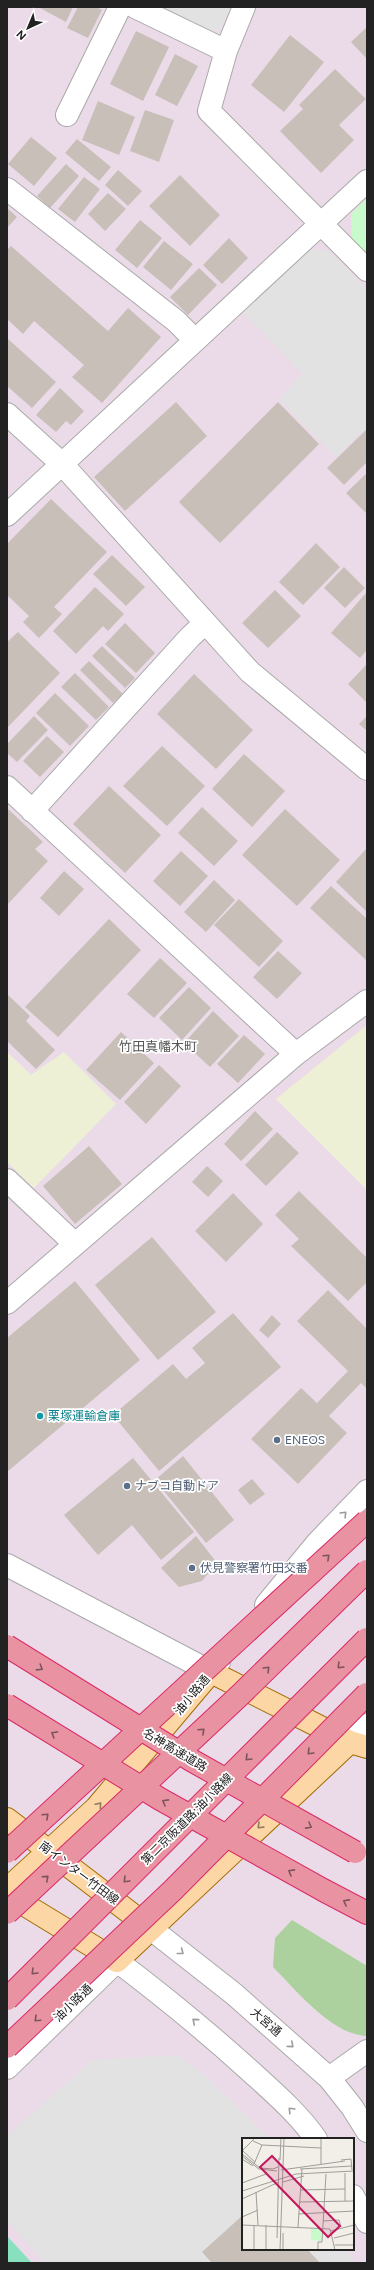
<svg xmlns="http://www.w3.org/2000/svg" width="374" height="2270" viewBox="0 0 374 2270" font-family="Figtree,'Noto Sans JP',sans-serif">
<rect width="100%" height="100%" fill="#f2efe9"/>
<path fill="#ebdbe8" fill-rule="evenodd" d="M7,7H367V2263H7ZM243,2139H353V2249H243Z"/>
<path fill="#eef0d5" d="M367,1025V1190L276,1099Z
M7,1052L31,1075L64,1052L116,1104L34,1188L7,1162Z"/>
<path fill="#add19e" d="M292,1920L367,1966V2036C332,2035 297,1991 273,1967L275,1938Z"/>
<path fill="#c8facc" d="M367,198V254L352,239L351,214Z"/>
<path fill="#88e0be" d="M7,2236L32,2263H7Z"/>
<path fill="#e2e2e2" d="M158,7H230L221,28L210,33Z
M307,249L330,251L367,290V427L336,457L279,399L303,374L243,313Z
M178,2055L204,2075L270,2139H243V2249H347L354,2263H45L7,2220V2136L92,2060Z"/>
<path fill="#c7bfb8" d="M38,7H73L66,22Z
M78,7H96L102,10L88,38L67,28Z
M367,27V59L351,42Z
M136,31L169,47L143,101L110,84Z
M290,35L324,62L284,112L251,85Z
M175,54L198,66L177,106L155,95Z
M335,69L366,99L339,125L354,140L321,173L280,131L303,109L299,105Z
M98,101L135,117L119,155L82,140Z
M145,110L174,120L159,162L130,151Z
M31,137L57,158L34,186L8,164Z
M77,139L111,167L99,181L65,153Z
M66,164L79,176L50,208L37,196Z
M118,170L142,191L128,206L105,185Z
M180,175L220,215L190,246L149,206Z
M84,177L100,189L75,222L58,209Z
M108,193L126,209L105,231L88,214Z
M7,208L17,217L7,228Z
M140,220L162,238L137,268L115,250Z
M229,238L248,258L222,284L203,265Z
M164,241L193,264L171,290L143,267Z
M11,246L108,331L128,308L161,337L102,403L72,377L84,365L34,321L23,334L7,319V250Z
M199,268L217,285L188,315L170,297Z
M8,339L56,382L32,408L7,386Z
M60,388L84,411L71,425L66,421L56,432L36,415Z
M176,402L207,436L125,511L94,477Z
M278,402L319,444L220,543L179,502Z
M367,429V462L344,485L327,468Z
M367,473V514L346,493Z
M51,499L107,552L54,607L62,614L39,638L23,622L29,616L7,595V544Z
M316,543L340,567L303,605L279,582Z
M112,555L145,587L126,606L93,574Z
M344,567L365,588L345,608L324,588Z
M95,587L124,614L108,631L103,626L76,654L53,631Z
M275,590L301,616L268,648L242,623Z
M367,592V650L360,658L331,633Z
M125,623L155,653L136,673L105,644Z
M18,632L60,673L7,728V642Z
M102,646L135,678L125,688L92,656Z
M89,661L123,694L113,703L80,670Z
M367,664V703L348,684Z
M75,673L109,707L96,720L61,687Z
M194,674L253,730L216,769L157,714Z
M55,693L89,726L70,746L36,713Z
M34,716L48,730L17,762L7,753V744Z
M367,716V731L359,724Z
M47,736L64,752L40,777L23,761Z
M162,746L205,786L167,826L123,786Z
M244,754L285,791L252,827L212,789Z
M109,786L161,835L125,873L73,824Z
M202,807L238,841L214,866L178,833Z
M7,808L43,842L35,849L48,861L7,905Z
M285,809L340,860L297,906L242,855Z
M366,849L367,851V912L336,882Z
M181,851L208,876L180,906L153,881Z
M64,871L84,889L59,916L40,898Z
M214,880L235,900L206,932L184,912Z
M331,886L367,919V961L310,908Z
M239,899L283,941L259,967L214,925Z
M109,919L141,950L58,1037L25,1007Z
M278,951L302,973L277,999L253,977Z
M160,958L187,983L154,1018L127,994Z
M189,987L211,1008L182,1040L159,1018Z
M7,994L30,1016L26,1021L55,1050L36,1069L7,1041Z
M213,1011L239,1036L210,1067L184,1043Z
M121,1032L154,1063L120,1100L86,1070Z
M244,1035L265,1054L238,1083L217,1064Z
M159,1065L181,1086L146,1124L124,1102Z
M255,1111L273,1129L241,1161L224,1144Z
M277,1132L299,1153L266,1186L245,1165Z
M89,1146L122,1184L75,1224L43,1186Z
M207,1166L223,1181L208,1197L192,1182Z
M299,1191L367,1258V1282L348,1301L291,1246L299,1239L275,1215Z
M233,1193L263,1224L226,1262L195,1231Z
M152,1237L216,1312L158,1360L95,1285Z
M75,1281L140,1360L7,1472V1338Z
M328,1290L367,1329V1389L361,1383L329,1416L347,1433L298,1484L251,1439L301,1388L317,1403L348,1371L297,1321Z
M233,1313L281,1367L159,1471L113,1415L173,1364L186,1379L205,1363L192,1348Z
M272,1315L281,1324L268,1338L259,1330Z
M183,1456L234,1520L206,1543L155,1480Z
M133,1458L194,1532L161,1560L132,1525L98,1555L64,1515Z
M252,1479L265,1494L250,1505L238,1490Z
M196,1536L217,1563L202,1581L179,1587L161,1568Z
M243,2215V2249H307L320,2263H212L202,2252Z"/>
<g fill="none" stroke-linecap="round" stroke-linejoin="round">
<defs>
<path id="minor" d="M135,7L226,51
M244,7L226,51L209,111L367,270
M67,115L120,7
M7,189L176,321L195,340
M7,414L62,464L250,672L367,769
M7,515L367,181
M7,787L296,1054
M32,811L190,637L205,623
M7,1180L74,1243
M7,1303L296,1054L367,1001
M7,1565L211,1672L219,1662
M266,1605L318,1542L367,1491
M350,1742L367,1725
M150,1928L234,1994L329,2078L352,2107L367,2131
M7,2068L117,1961C162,1995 206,2031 248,2069C272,2091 298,2113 316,2139
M329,2078L367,2051
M353,2196L367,2222"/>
<path id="major" d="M7,1819L150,1928
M7,1889L96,1808L211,1672L350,1742L367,1747
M7,1894L117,1961L350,1742"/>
<path id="highway" d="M325,1891L367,1913"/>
</defs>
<use href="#minor" stroke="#a9a9a9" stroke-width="24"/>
<use href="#major" stroke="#a06b00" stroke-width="24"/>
<use href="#highway" stroke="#dc2a67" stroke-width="24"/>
<use href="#minor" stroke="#fff" stroke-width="22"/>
<use href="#major" stroke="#fcd6a4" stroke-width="22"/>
<use href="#highway" stroke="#e892a2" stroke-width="22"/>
<defs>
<path id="highway-bridge" d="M7,1646L191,1760L355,1852
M7,1705L160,1799L325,1891
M7,1852L367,1521
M7,1913L239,1696L367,1571
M7,1999L367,1639
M7,2047L173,1890L367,1694"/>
</defs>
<use href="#highway-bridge" stroke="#dc2a67" stroke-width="24" stroke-linecap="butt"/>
<use href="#highway-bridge" stroke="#e892a2" stroke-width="22"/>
</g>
<defs><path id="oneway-chevron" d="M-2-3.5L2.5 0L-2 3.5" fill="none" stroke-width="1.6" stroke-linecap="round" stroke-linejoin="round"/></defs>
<g stroke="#9c9c9c">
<use href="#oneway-chevron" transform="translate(344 1514) rotate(-46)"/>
<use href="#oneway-chevron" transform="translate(181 1952) rotate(38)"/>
<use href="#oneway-chevron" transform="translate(195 2021) rotate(-140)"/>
<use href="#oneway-chevron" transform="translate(291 2045) rotate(41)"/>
<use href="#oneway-chevron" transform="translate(291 2110) rotate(-134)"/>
</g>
<g stroke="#7b545c">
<use href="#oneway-chevron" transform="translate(327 1557) rotate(-43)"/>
<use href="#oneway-chevron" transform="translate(340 1666) rotate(135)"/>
<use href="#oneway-chevron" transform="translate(40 1668) rotate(32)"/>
<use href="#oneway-chevron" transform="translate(267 1669) rotate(-45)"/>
<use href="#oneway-chevron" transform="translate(202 1731) rotate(-43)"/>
<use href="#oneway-chevron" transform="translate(54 1734) rotate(-149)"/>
<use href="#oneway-chevron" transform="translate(310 1752) rotate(135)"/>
<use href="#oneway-chevron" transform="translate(248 1758) rotate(135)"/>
<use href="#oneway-chevron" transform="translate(165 1802) rotate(-151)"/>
<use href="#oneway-chevron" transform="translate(46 1816) rotate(-43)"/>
<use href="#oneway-chevron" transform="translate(309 1826) rotate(29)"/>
<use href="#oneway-chevron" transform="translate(291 1872) rotate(-151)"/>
<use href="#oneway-chevron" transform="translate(46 1878) rotate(-42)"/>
<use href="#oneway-chevron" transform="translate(126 1880) rotate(135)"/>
<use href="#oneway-chevron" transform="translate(346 1902) rotate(-152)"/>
<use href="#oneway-chevron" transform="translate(34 1972) rotate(135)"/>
<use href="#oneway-chevron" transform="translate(37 2019) rotate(137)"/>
</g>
<g stroke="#8f7c63">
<use href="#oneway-chevron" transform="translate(99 1805) rotate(-49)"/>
<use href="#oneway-chevron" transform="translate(260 1826) rotate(136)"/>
</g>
<circle fill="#0f9aa8" stroke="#fff" stroke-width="1.5" cx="40" cy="1416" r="4"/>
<g fill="#5c6f8a" stroke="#fff" stroke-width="1.5">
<circle cx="277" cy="1440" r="4"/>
<circle cx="127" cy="1486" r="4"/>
<circle cx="192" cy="1568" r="4"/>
</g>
<g text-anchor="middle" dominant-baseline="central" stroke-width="3.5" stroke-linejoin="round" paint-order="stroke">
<g font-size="12" fill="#0d838f" stroke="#fff" text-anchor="start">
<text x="48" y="1416">栗塚運輸倉庫</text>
</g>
<g font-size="12" fill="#4e5e75" stroke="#fff" text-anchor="start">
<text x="285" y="1440">ENEOS</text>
<text x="135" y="1486">ナブコ自動ドア</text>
<text x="200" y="1568">伏見警察署竹田交番</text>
</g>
<g font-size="12" fill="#222" stroke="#fff">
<text transform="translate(192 1695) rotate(-50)">油小路通</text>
<text transform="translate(175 1750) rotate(31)">名神高速道路</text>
<text transform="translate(187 1819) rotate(-45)">第二京阪道路;油小路線</text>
<text transform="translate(79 1873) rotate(37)">南インター竹田線</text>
<text transform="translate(73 2003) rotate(-44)">油小路通</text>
<text transform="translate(266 2022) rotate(41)">大宮通</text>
</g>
<g font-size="13" fill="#555" stroke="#fff">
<text x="158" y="1046">竹田真幡木町</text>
</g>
</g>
<g transform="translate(242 2138)">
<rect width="112" height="112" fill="#f2efe9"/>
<path d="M69,91H80L79,103L69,102Z" fill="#c8facc"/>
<path fill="none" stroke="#9f9d99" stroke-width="1" d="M11,3L20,7L79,10M0,13L13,0M1,13L13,24M0,16L18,30L31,31L36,29M0,18L17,31L35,33M0,21L11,28M38,22L39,0M99,22L109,21L110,32M12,26L20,7M79,26V0M58,31L110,28M39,32L103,23M103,35V63M41,44L62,38M0,45L24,36L25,34M58,52L103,51M0,53L54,36L112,33M14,54L16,87M0,61L37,44M57,64L112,63M56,76L112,73M0,79L16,72M81,83L97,82L99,89M0,87L88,91L93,112M56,89L60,31M89,93L112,87M35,100L37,20M92,100L112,95M93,107H112M12,112V87M24,112V87M38,112L42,0M41,112V95M76,112V104H80L84,36"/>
<path fill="#c2185b" fill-opacity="0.15" stroke="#c2185b" stroke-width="2" d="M30,18L98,88L86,99L18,29Z"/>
<rect width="112" height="112" fill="none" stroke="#222" stroke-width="2"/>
</g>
<rect width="374" height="2270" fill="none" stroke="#222222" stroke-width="16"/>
<g transform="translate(28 28) rotate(224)" stroke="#ffffff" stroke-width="3" paint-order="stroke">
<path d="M0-3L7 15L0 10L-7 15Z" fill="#222222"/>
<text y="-6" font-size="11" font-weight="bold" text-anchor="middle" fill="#222222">N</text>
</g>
</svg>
